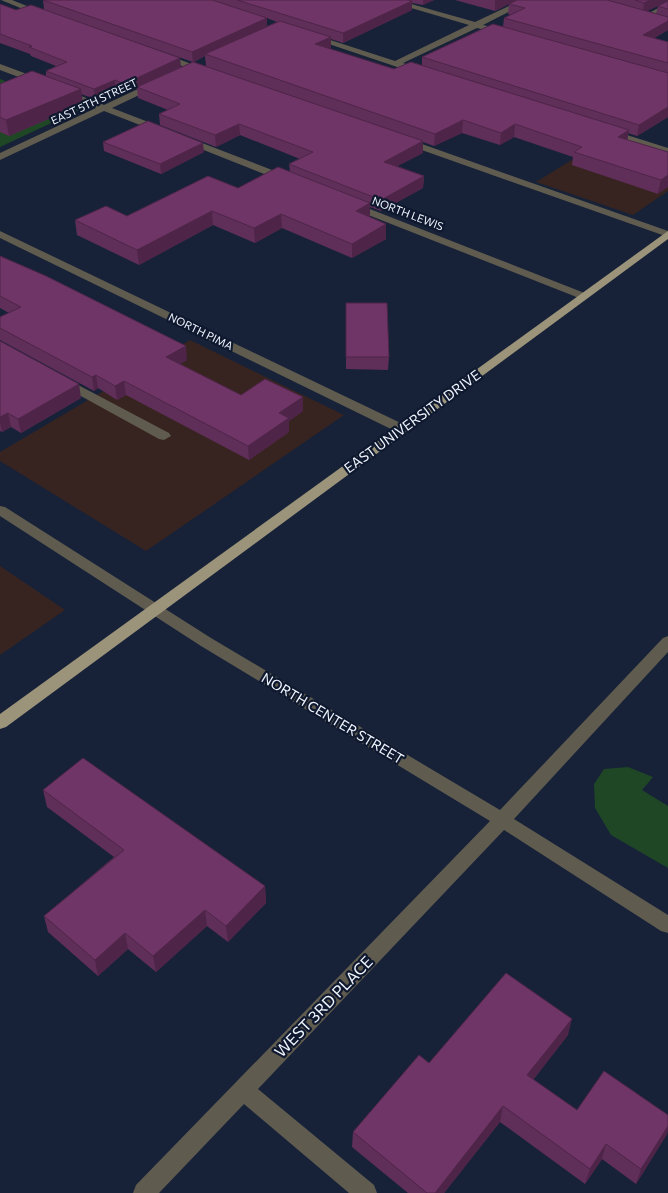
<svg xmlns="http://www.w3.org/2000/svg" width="668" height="1193" viewBox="0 0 668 1193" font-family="Commissioner,sans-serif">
<rect width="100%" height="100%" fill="#172238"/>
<path fill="#372420" d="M604,140L668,160V191L633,215L536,182Z
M190,340L344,415L146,551L0,461V452Z
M0,566L65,610L0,655Z"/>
<path fill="#1f4726" d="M0,79L79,110L0,147Z
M628,767L653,777L642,790L668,806V868L611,835L595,808L594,784L604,769Z"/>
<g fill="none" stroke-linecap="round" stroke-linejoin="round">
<path fill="#5f5b4f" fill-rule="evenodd" d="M1,0H12L47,14L40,16Z
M384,0H397L475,22L522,0H532L483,25L507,31V35L477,28L403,63L424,70L425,72L421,75L308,37L315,35L395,61L469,25Z
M668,3V8L648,19L641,17Z
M159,54H165L210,71L203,73L159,58Z
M0,64L43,80L44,82L37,84L0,70Z
M155,81L159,84L158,86L112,108L164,128V132H158L104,111L0,160V153L96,108L60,94V90H66L104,105Z
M608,129L668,148V154L605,134L603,132Z
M184,136L290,177L291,179L286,182L282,181L181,141L179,139Z
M405,138L668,231V237L402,143L400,141Z
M352,202L587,294L589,296L587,298H579L348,207V203Z
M0,231L407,426L408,429L402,433L397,432L0,238Z
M63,377L169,433L171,436L164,440L159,439L59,384L57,381Z
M0,506L5,507L211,638L500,810L663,638L668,636V652L514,819L668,915V933L661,931L504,830L258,1089L374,1185L377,1193H349L244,1104L159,1193H133L136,1185L490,821L201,646L0,516Z"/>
<path fill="#9c947a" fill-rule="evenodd" d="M668,231V239L6,727L0,729V714Z"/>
</g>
<path fill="#5f2e59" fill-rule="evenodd" d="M43,0H434L423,5L412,3V10L343,43L331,39L330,49L394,69L422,65V57L503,27L504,18L511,15L508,14L509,4L495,11L455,0H668V30L654,38L668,42V117L637,136L628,133L627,140L668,152L658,194L572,165L573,157L514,137L500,145L462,133L434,146L423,142V153L397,166L424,176L423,188L381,211L370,207V217L386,239L352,258L282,228L255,243L213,225L139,265L77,235L75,220L127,216L238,188L290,172L289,164L300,159L240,135L216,147L160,125L159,114L168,110L138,98L137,88L125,93L116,90L95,99L81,94L83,104L9,136L0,132V84L46,76V71L56,66L31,56L30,54L0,43V4L16,10L44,9ZM658,6L656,14L647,11ZM267,18L277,22L267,26ZM115,35L193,62L181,67ZM205,56L206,66L194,62Z
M103,142L204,152L161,174L104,151Z
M0,256L187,360L180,364L241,395L303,411L289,421V432L249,460L126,395L117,400L98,388L94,391L0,340V317L9,313L0,308Z
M346,303L389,357L388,370L346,369Z
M0,341L81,398L21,433L11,427L2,432L0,431Z
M43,790L265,886L266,903L228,942L207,926L156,972L128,949L98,976L48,932L44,916L114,857L47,807Z
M568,1035L533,1080L577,1110L667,1134L636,1184L602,1159L585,1184L500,1122L444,1193H408L352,1147L353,1132L429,1063Z"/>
<path fill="#4e2548" d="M423,0H434L423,5Z
M495,0H518L495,11Z
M650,0H668V1L643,13L644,3Z
M412,1V10L343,43V33Z
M267,18V27L205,54V56L193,62L192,52Z
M668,21V30L641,46L643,35Z
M331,37V48L316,55L315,44Z
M180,58L181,67L125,93L124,84Z
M115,80L116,90L95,99L94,89Z
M81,89L83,104L9,136L6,120Z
M668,107V117L637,136L639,125Z
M463,120L462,133L434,146L435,134Z
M239,124L240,135L216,147L215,135Z
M515,124L514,137L500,145L501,133Z
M629,130L627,143L618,137Z
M423,141V153L384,173V162Z
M203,143L204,152L161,174L160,164Z
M668,175V187L658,194L661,180Z
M424,176L423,188L381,211V200Z
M370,203V218L356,211Z
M212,211L213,225L139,265L137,250Z
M281,214L282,228L255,243L254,228Z
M386,224V239L352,258V244Z
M186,346L187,360L168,371L166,357Z
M96,375L98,388L94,391L92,377Z
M124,381L126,395L117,400L115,386Z
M79,384L81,398L21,433L18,419Z
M303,397V411L289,421V432L249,460L248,446L279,413Z
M8,413L11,427L2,432L0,422V417Z
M265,886L266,903L228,942L226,926Z
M205,910L207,926L156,972L153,956Z
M125,933L128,949L98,976L95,960Z
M572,1019L568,1035L524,1091L527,1075Z
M503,1106L500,1122L444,1193H435Z
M668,1126V1131L667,1134L636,1184L641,1169Z
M606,1144L602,1159L585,1184L590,1169Z"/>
<path fill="#6f3567" stroke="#4e2548" d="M43,0H212L267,18L192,52Z
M237,0H408L412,1L343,33Z
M517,0H607L668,17V21L643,35L668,42V63L504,18L525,8L509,4Z
M635,0H650L644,3Z
M668,1V9L658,6Z
M0,4L16,10L31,5L180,58L124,84L115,80L94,89L46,71L67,62L29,47L32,46L0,34Z
M280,21L331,37L315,44L394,69L411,62L629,130L618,137L668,152V175L661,180L574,152L582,147L515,124L501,133L463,120L435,134L205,54Z
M493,24L668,73V107L639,125L422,57Z
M193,62L423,141L384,162L424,176L381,200L289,164L313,152L239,124L215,135L159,114L180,104L137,87Z
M32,71L81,89L6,120L0,117V84Z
M148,121L203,143L160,164L103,142Z
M278,167L370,203L356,211L386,224L352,244L281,214L254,228L212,211L137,250L75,220L106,206L127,216L208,176L238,188Z
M0,256L46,276L186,346L166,357L241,395L265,379L303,397L279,413L289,418L248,446L124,381L115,386L96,375L92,377L0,328V317L21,307L0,296Z
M346,303H387L389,357H346Z
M0,341L79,384L18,419L8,413L0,417Z
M83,758L265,886L226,926L205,910L153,956L125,933L95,960L44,916L124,850L43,790Z
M506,973L572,1019L527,1075L577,1110L604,1071L668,1115V1126L641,1169L606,1144L590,1169L503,1106L435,1193H427L353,1132L419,1055L429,1063Z"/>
<g text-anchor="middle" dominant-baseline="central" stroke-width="4.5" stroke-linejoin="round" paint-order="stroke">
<g font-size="11" fill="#eff4fd" stroke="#0e182e">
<text transform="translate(94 101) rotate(-25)">EAST 5TH STREET</text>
<text transform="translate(408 213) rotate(21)">NORTH LEWIS</text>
<text transform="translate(201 331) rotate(26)">NORTH PIMA</text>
</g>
<g font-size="14" fill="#eff4fd" stroke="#0e182e">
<text transform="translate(412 421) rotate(-36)">EAST UNIVERSITY DRIVE</text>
<text transform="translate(333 718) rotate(31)">NORTH CENTER STREET</text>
</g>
<g font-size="16" fill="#eff4fd" stroke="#0e182e">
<text transform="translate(323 1006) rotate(-46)">WEST 3RD PLACE</text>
</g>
</g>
</svg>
